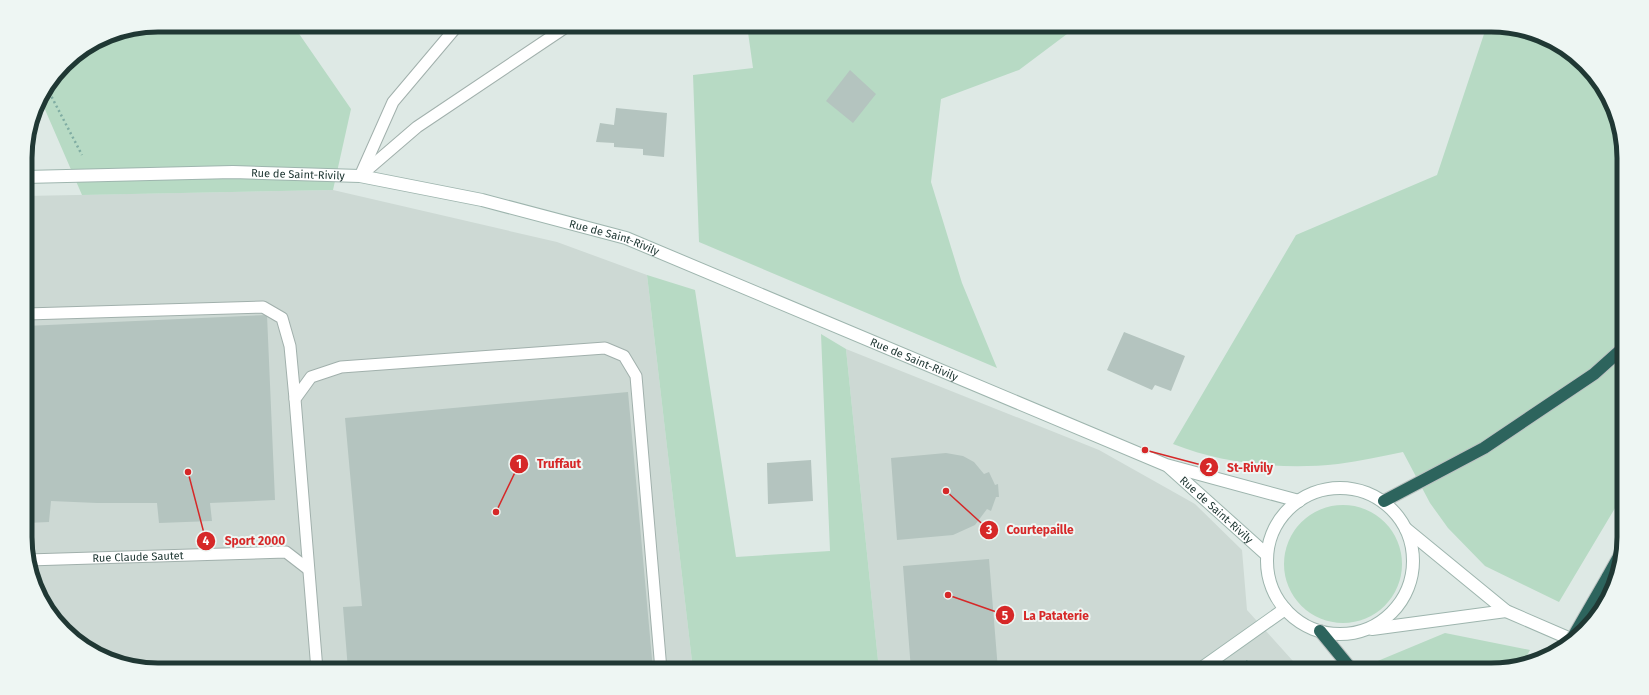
<svg xmlns="http://www.w3.org/2000/svg" width="1649" height="695" viewBox="0 0 1649 695" font-family="'Fira Sans',sans-serif">
<rect width="100%" height="100%" fill="#dee9e5"/>
<path fill="#cdd9d4" d="M333,190L557,242L647,275L693,670H158L107,660L53,618L26,554L25,196Z
M846,349L1099,450L1195,504L1242,550L1247,610L1301,670H879Z"/>
<path fill="#b7dac4" d="M158,25H293L351,109L333,190L82,195L40,98L70,58L107,35Z
M747,25H1079L1019,70L941,99L931,182L962,283L997,368L699,242L693,75L753,68Z
M1487,25L1542,35L1597,77L1623,141L1624,493L1559,602L1485,566L1448,528L1430,503L1403,452C1382,456 1360,461 1338,464C1283,470 1224,464 1173,444L1296,235L1437,175Z
M647,275L695,290L736,557L830,551L821,334L846,349L879,670H693Z
M1284 564a59 59 0 1 1 118 0a59 59 0 1 1-118 0Z
M1445,633L1530,650L1522,665L1499,670H1356Z"/>
<path fill="#b4c4bf" d="M850,70L876,94L853,123L826,101Z
M616,108L667,113L664,157L643,155V149L614,147V143L596,142L600,123L614,125Z
M267,315L275,500L210,503L212,521L159,523L157,503H97L51,501L49,522L26,523V326Z
M1124,332L1185,356L1171,391L1155,385L1152,390L1107,370Z
M628,392L653,670H348L343,607L362,606L345,418Z
M946,453L963,456L974,462L984,474L989,472L995,485L998,484L999,497H996L991,511L987,509L975,525L953,535L897,540L891,458Z
M811,460L813,501L768,504L767,463Z
M989,559L998,670H911L903,566Z"/>
<g fill="none" stroke-linecap="round" stroke-linejoin="round">
<defs>
<g id="lane">
<path d="M361,174L393,102L458,25"/>
<path d="M360,176L417,127L569,25"/>
<path d="M26,314L263,307L282,318L290,346L295,399"/>
<path id="s1" d="M28,560L286,552L308,569"/>
<path d="M317,670L295,399L311,377L341,367L605,348L624,356L636,376L661,670"/>
</g>
<g id="secondary">
<path id="s2" d="M25,177L233,172L360,176L482,200L626,238L1166,465L1299,501"/>
<path id="s3" d="M1169,467L1267,555"/>
<circle cx="1340" cy="561" r="73"/>
<path d="M1406,529L1506,611L1573,640"/>
<path d="M1372,629L1506,611"/>
<path d="M1199,670L1285,609"/>
</g>
<path id="highway" d="M1384,501L1484,448L1594,374L1623,348
M1607,578L1621,553
M1320,631L1352,670"/>
</defs>
<use href="#lane" stroke="#a1b0ac" stroke-width="13"/>
<use href="#secondary" stroke="#9eb5ae" stroke-width="14"/>
<use href="#highway" stroke="#bcc3c2" stroke-width="14"/>
<path stroke="#7faca2" stroke-width="2.5" stroke-dasharray="2 3" stroke-linecap="butt" d="M47,88L82,155
M1246,661L1256,670
M1273,670L1289,663L1309,670"/>
<use href="#lane" stroke="#fff" stroke-width="11"/>
<use href="#secondary" stroke="#fff" stroke-width="12"/>
<use href="#highway" stroke="#2d645d" stroke-width="12"/>
<defs>
<path id="highway-bridge" d="M1569,644L1607,578"/>
</defs>
<use href="#highway-bridge" stroke="#bcc3c2" stroke-width="14" stroke-linecap="butt"/>
<use href="#highway-bridge" stroke="#2d645d" stroke-width="12"/>
</g>
<g text-anchor="middle" dominant-baseline="central" stroke-width="4" stroke-linejoin="round" paint-order="stroke">
<g font-size="11" fill="#203834" stroke="#eef6f3">
<text stroke="none"><textPath href="#s2" startOffset="273">Rue de Saint-Rivily</textPath></text>
<text stroke="none"><textPath href="#s2" startOffset="597">Rue de Saint-Rivily</textPath></text>
<text stroke="none"><textPath href="#s2" startOffset="921">Rue de Saint-Rivily</textPath></text>
<text stroke="none"><textPath href="#s3" startOffset="64">Rue de Saint-Rivily</textPath></text>
<text stroke="none"><textPath href="#s1" startOffset="110">Rue Claude Sautet</textPath></text>
</g>
</g>
<path d="M0 0H1649V695H0ZM158 32H1491A126 126 0 0 1 1617 158V537A126 126 0 0 1 1491 663H158A126 126 0 0 1 32 537V158A126 126 0 0 1 158 32Z" fill="#eef6f3" fill-rule="evenodd"/>
<path fill="none" stroke="#203834" stroke-width="5" d="M158 32H1491A126 126 0 0 1 1617 158V537A126 126 0 0 1 1491 663H158A126 126 0 0 1 32 537V158A126 126 0 0 1 158 32Z"/>
<path fill="none" stroke="#d62828" stroke-width="1.5" d="M496 512L519 464M1145 450L1209 467M946 491L989 530M188 472L206 541M948 595L1005 615"/>
<g fill="#d62828" stroke="#eef6f3" stroke-width="1.5">
<circle cx="496" cy="512" r="4"/>
<circle cx="1145" cy="450" r="4"/>
<circle cx="946" cy="491" r="4"/>
<circle cx="188" cy="472" r="4"/>
<circle cx="948" cy="595" r="4"/>
<circle cx="519" cy="464" r="10"/>
<circle cx="1209" cy="467" r="10"/>
<circle cx="989" cy="530" r="10"/>
<circle cx="206" cy="541" r="10"/>
<circle cx="1005" cy="615" r="10"/>
</g>
<g font-size="12" text-anchor="middle" font-weight="bold" fill="#fff">
<text x="519" y="468">1</text>
<text x="1209" y="472">2</text>
<text x="989" y="534">3</text>
<text x="206" y="545">4</text>
<text x="1005" y="620">5</text>
</g>
<g font-size="12" text-anchor="middle" font-weight="bold" fill="#d62828" stroke="#eef6f3" stroke-width="4" stroke-linejoin="round" paint-order="stroke">
<text x="559" y="468">Truffaut</text>
<text x="1250" y="472">St-Rivily</text>
<text x="1040" y="534">Courtepaille</text>
<text x="255" y="545">Sport 2000</text>
<text x="1056" y="620">La Pataterie</text>
</g>
</svg>
